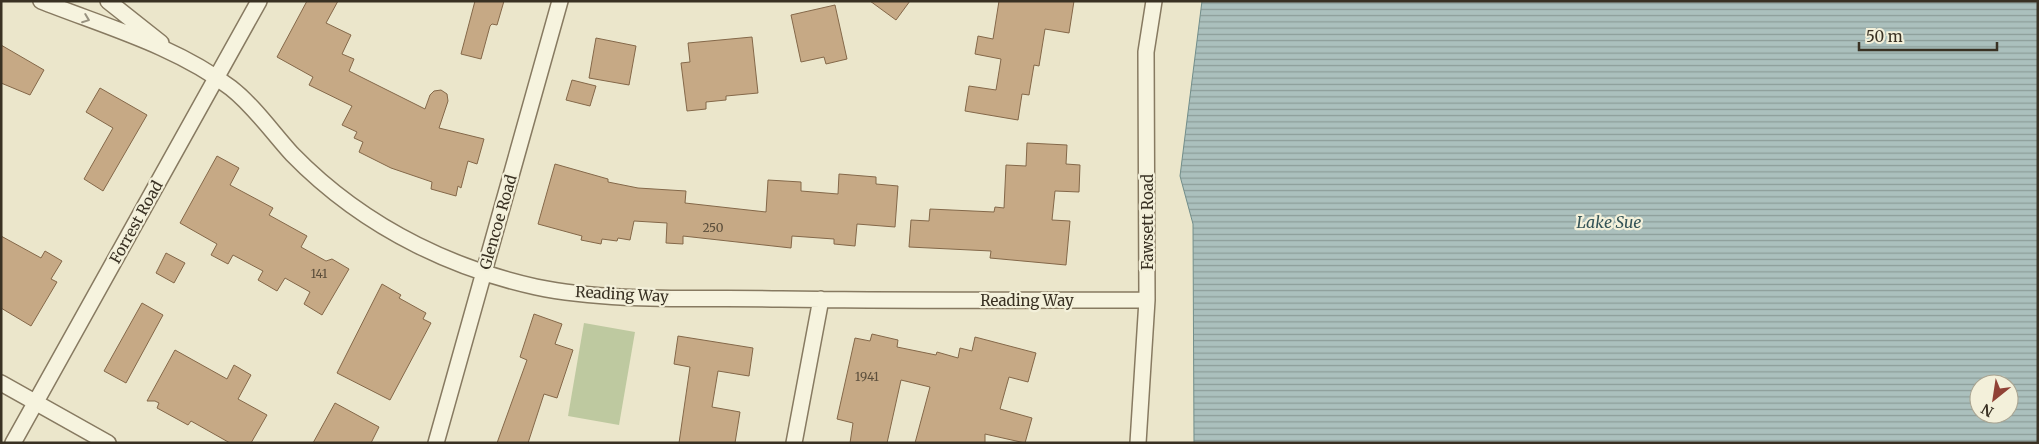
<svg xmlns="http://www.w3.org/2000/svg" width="2039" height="444" viewBox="0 0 2039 444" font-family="Merriweather,serif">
<defs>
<pattern id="water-rules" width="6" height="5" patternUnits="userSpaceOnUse" patternTransform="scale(1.25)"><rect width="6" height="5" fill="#abc0bd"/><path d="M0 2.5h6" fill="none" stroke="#8c9d99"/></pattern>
</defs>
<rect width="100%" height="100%" fill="#ebe6cb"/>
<path fill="#bec9a0" d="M584,323L635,332L619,425L568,416Z"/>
<path fill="url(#water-rules)" stroke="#728e8b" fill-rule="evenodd" d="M1202,1H2038V443H1194L1193,224L1180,176ZM1979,384H2009V414H1979Z"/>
<path fill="#c6a985" stroke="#846849" d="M307,1H338L326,23L351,35L342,54L354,59L349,71L425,109L430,95L434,91L441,90L447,94L448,101L439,128L484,139L477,164L468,161L461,188L458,186L456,196L431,189L432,182L391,168L359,152L363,142L354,138L357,132L342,125L352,106L309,85L313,77L277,57Z
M475,1H504L497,25L492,24L490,26L481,59L461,54Z
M870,1H910L896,20Z
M999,1H1074L1069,33L1045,29L1039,66L1034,65L1029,95L1022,94L1018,120L965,111L969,86L996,90L1001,59L975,54L978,36L993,39Z
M835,5L847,59L826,64L824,57L801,62L791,15Z
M752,37L758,93L726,96V100L706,102V109L687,111L681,63L690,62L688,43Z
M596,38L636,46L629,85L589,78Z
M1,45L44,70L30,95L1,83Z
M572,80L596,86L590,106L566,100Z
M100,88L147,115L103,191L84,179L113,128L86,112Z
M1027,143L1067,145L1066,164L1080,165L1079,192L1055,191L1052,220L1070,221L1066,265L990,258L991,251L909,247L911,220L929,221L930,209L994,212L995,207L1004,208L1006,165L1026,166Z
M217,156L239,168L230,185L273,208L269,215L307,236L301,247L326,261L332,259L349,269L322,315L304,304L310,292L285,278L277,291L258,280L263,271L233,255L228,264L211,255L217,244L180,223Z
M555,164L608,179V182L638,188L686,191L685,203L766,212L768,180L801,182V191L838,194L839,174L876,177V184L898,186L895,227L857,224L855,246L834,244V239L792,236L791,248L683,236V244L666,243L667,223L634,221L630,240L618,238L617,241L602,239L601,244L581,240L582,236L538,224Z
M1,236L41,258L45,251L62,261L51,279L57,282L31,326L1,308Z
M166,253L185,263L174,283L156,273Z
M382,284L401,295L399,298L426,313L423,319L431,323L390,400L337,373Z
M142,303L163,315L126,383L104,371Z
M534,314L562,324L555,344L573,350L557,398L544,394L528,443H497L527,360L520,357Z
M872,334L898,340L897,347L936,355L937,352L958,358L960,348L972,351L975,337L1036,353L1028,382L1009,377L1000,409L1032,418L1025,443L985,434V443H915L930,387L901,380L887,443H850L853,423L837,419L855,338L870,341Z
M678,336L753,348L749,376L718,371L712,407L740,412L735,443H679L690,367L674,364Z
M175,350L227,379L234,365L251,375L238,399L267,415L251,443H230L191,421L188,425L157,408L159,403L155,401H147Z
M335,403L379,427L371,443H313Z"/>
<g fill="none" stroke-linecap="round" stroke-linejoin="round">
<defs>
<path id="street" d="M41,1C104,26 176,46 231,88C254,106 272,132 292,154C328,191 371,222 417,245C455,264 495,278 536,287C613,303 703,297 781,299C903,301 1025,300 1147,300
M108,1L161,43
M1,383L108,443
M13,443L259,1
M436,443L560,1
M794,443L821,299
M1138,443L1147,300L1146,52L1154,1"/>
</defs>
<use href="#street" stroke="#877a61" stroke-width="18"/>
<use href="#street" stroke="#f6f3de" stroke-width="15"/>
</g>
<defs><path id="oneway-chevron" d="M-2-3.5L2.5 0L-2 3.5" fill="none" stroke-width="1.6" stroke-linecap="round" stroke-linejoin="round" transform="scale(1.25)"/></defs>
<use stroke="#989280" href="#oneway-chevron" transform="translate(86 19) rotate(21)"/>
<g text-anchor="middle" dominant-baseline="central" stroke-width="4.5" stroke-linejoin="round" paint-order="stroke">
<g font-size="12" fill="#5c4f3c">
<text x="713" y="227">250</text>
<text x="319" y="273">141</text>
<text x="867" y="376">1941</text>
</g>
<g font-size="15" fill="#393123" stroke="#f3f0da">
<text transform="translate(136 222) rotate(-61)">Forrest Road</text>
<text transform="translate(498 222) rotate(-74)">Glencoe Road</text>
<text transform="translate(1147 222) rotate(-90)">Fawsett Road</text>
<text transform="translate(622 294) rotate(3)">Reading Way</text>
<text x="1027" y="300">Reading Way</text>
</g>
<g font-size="16" font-style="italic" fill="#345457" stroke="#f3f0da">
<text x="1609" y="222">Lake Sue</text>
</g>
</g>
<rect width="2039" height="444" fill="none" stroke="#393123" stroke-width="5"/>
<g transform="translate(1994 399) rotate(210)"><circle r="24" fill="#f3f0da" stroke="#a9a491"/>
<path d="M0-4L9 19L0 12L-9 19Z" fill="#904236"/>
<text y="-8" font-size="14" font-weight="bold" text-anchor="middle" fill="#393123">N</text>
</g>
<path d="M1859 42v8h138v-8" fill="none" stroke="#393123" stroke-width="2.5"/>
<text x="1866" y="42" font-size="15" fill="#393123" stroke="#f3f0da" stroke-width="4" paint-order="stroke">50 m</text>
</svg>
